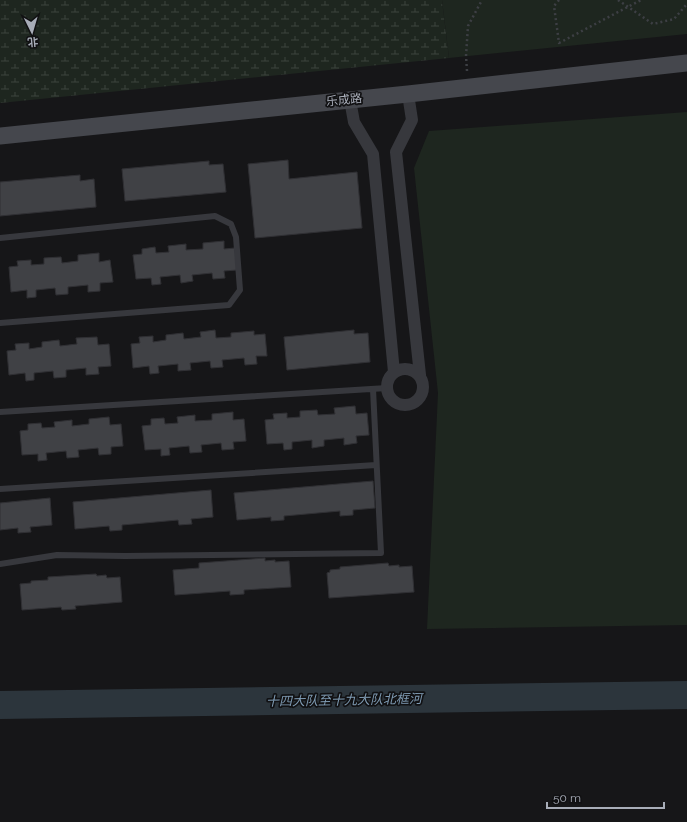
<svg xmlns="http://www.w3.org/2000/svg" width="687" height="822" viewBox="0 0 687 822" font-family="Raleway,'Noto Sans SC',sans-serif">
<defs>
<pattern id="wetland-marsh" width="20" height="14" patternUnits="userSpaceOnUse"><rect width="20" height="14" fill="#1e261f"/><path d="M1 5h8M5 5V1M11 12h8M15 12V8" fill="none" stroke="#3c433d"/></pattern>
</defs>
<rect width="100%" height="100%" fill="#161618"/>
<path fill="url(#wetland-marsh)" d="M0,0H442L449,58L0,103Z"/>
<path fill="#1e261f" d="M442,0H687V34L449,58Z
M687,112V625L427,629L438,393L414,168L429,131Z"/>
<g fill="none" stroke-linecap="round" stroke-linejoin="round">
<path stroke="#2c353c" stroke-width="28" d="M0,705L687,695"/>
</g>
<path fill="#404145" stroke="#303034" d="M288,160L289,179L357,172L362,228L255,238L248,164Z
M209,161V165L223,164L226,192L125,201L122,169Z
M80,175V181L94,179L96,207L0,216V182Z
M224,241V249L235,248L237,270L224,271L225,278L213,279L212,273L192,275L193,281L181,283L180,275L160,277L161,284L152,285L151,278L136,279L133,255L142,254V249L155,247L156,253L169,252L168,246L186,244V250L203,249V243Z
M99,253V262L110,260L113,282L100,283V291L88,292V285L68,287V294L56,295L55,288L36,290V297L27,298V290L11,292L9,267L18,266L17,261L31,260V265L44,264V258L61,257L62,263L78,261V255Z
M215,330L216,338L231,337V333L254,331V335L265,334L267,356H256L257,364L245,365L244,358L222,360L223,367L211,368L210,361L190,363L191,370L178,371V364L158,366L159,373L150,374L149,366L133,368L131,344L140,343L139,337L153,336V342L166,340V335L183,333L184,339L201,337L200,332Z
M354,330V334L368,333L370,362L287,370L284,337Z
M97,337L98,345L109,344L111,366L98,367L99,374L86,375V368L66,370V377L54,378L53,371L34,373V380L26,381L25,373L9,375L7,351L16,350L15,344L29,343V349L42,347V342L59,340L60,346L77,344L76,338Z
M355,406L356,414L367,413L369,435L356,436L357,443L344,445V438L324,440V446L312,448V440L292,442V449L284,450L283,443L267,444L265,420L274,419L273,414L287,413V418L300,417V411L317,410L318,415L335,414L334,408Z
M233,412V420L244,419L246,441L233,442L234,449L222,450L221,443L201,445L202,452L190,453L189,446L169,448L170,455L161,456V449L145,450L142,426L151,425V419L164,418L165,424L178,423L177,417L195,415V421L212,420V414Z
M109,417L110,425L121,424L123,446L111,447V454L99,455L98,448L78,450L79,457L67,458L66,451L46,453L47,460L38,461V454L22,455L20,431L28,430V424L41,423L42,428L55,427L54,422L72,420V426L89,424V419Z
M373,481L375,508L353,510V515L340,516V511L284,516V520L271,521V517L237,520L234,493Z
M211,490L213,517L191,519L192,524L179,525L178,520L122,525V530L110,531L109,526L75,529L73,502Z
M50,498L52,525L30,527L31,532L18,533V528L0,530V503Z
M265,558V561L275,560V562L289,561L291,587L244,590V594L230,595V591L175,595L173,570L199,568V563Z
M388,563L389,566L399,565V567L412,566L414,592L329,598L327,573L330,572V570L340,569V567Z
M96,574L97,576L106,575L107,578L120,577L122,602L75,606L76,609L62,610L61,607L22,610L20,584L31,583V581L48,580V577Z"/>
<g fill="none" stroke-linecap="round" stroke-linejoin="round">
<path stroke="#3d3f44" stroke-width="2.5" stroke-dasharray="2 3" stroke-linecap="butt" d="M559,0L554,6L559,43L641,0
M618,0L653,24L674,19L687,4
M467,71L466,56L468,26L482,0"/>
<path stroke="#37383d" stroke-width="6" d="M0,238L215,216L231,224L236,237L240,290L229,305L0,323
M0,412L387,388
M0,489L376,465
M0,564L57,555L125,556L381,553L373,389"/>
<path stroke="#37383d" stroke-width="12" d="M408,94L412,120L396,152L420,375
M350,100L354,122L373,154L394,372
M387 387a18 18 0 1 1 36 0a18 18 0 1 1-36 0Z"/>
<path stroke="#45474d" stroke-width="17" d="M0,136L408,94L687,63"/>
</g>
<g text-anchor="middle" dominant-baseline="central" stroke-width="3.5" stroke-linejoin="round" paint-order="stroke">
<g font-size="12" fill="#a8adb8" stroke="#111113">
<text transform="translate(344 100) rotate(-6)">乐成路</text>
</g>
<g font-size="13" font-style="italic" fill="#7f9bb3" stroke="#111113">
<text transform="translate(344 700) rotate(-1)">十四大队至十九大队北框河</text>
</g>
</g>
<g transform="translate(32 32) rotate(175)" stroke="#111113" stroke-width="3" paint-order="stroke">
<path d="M0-3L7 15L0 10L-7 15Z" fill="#a8adb8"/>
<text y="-6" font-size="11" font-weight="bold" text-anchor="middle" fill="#a8adb8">北</text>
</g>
<path d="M547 802v6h117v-6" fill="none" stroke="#a8adb8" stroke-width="2"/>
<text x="553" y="802" font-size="12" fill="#a8adb8" stroke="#111113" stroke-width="3" paint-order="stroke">50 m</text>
</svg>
